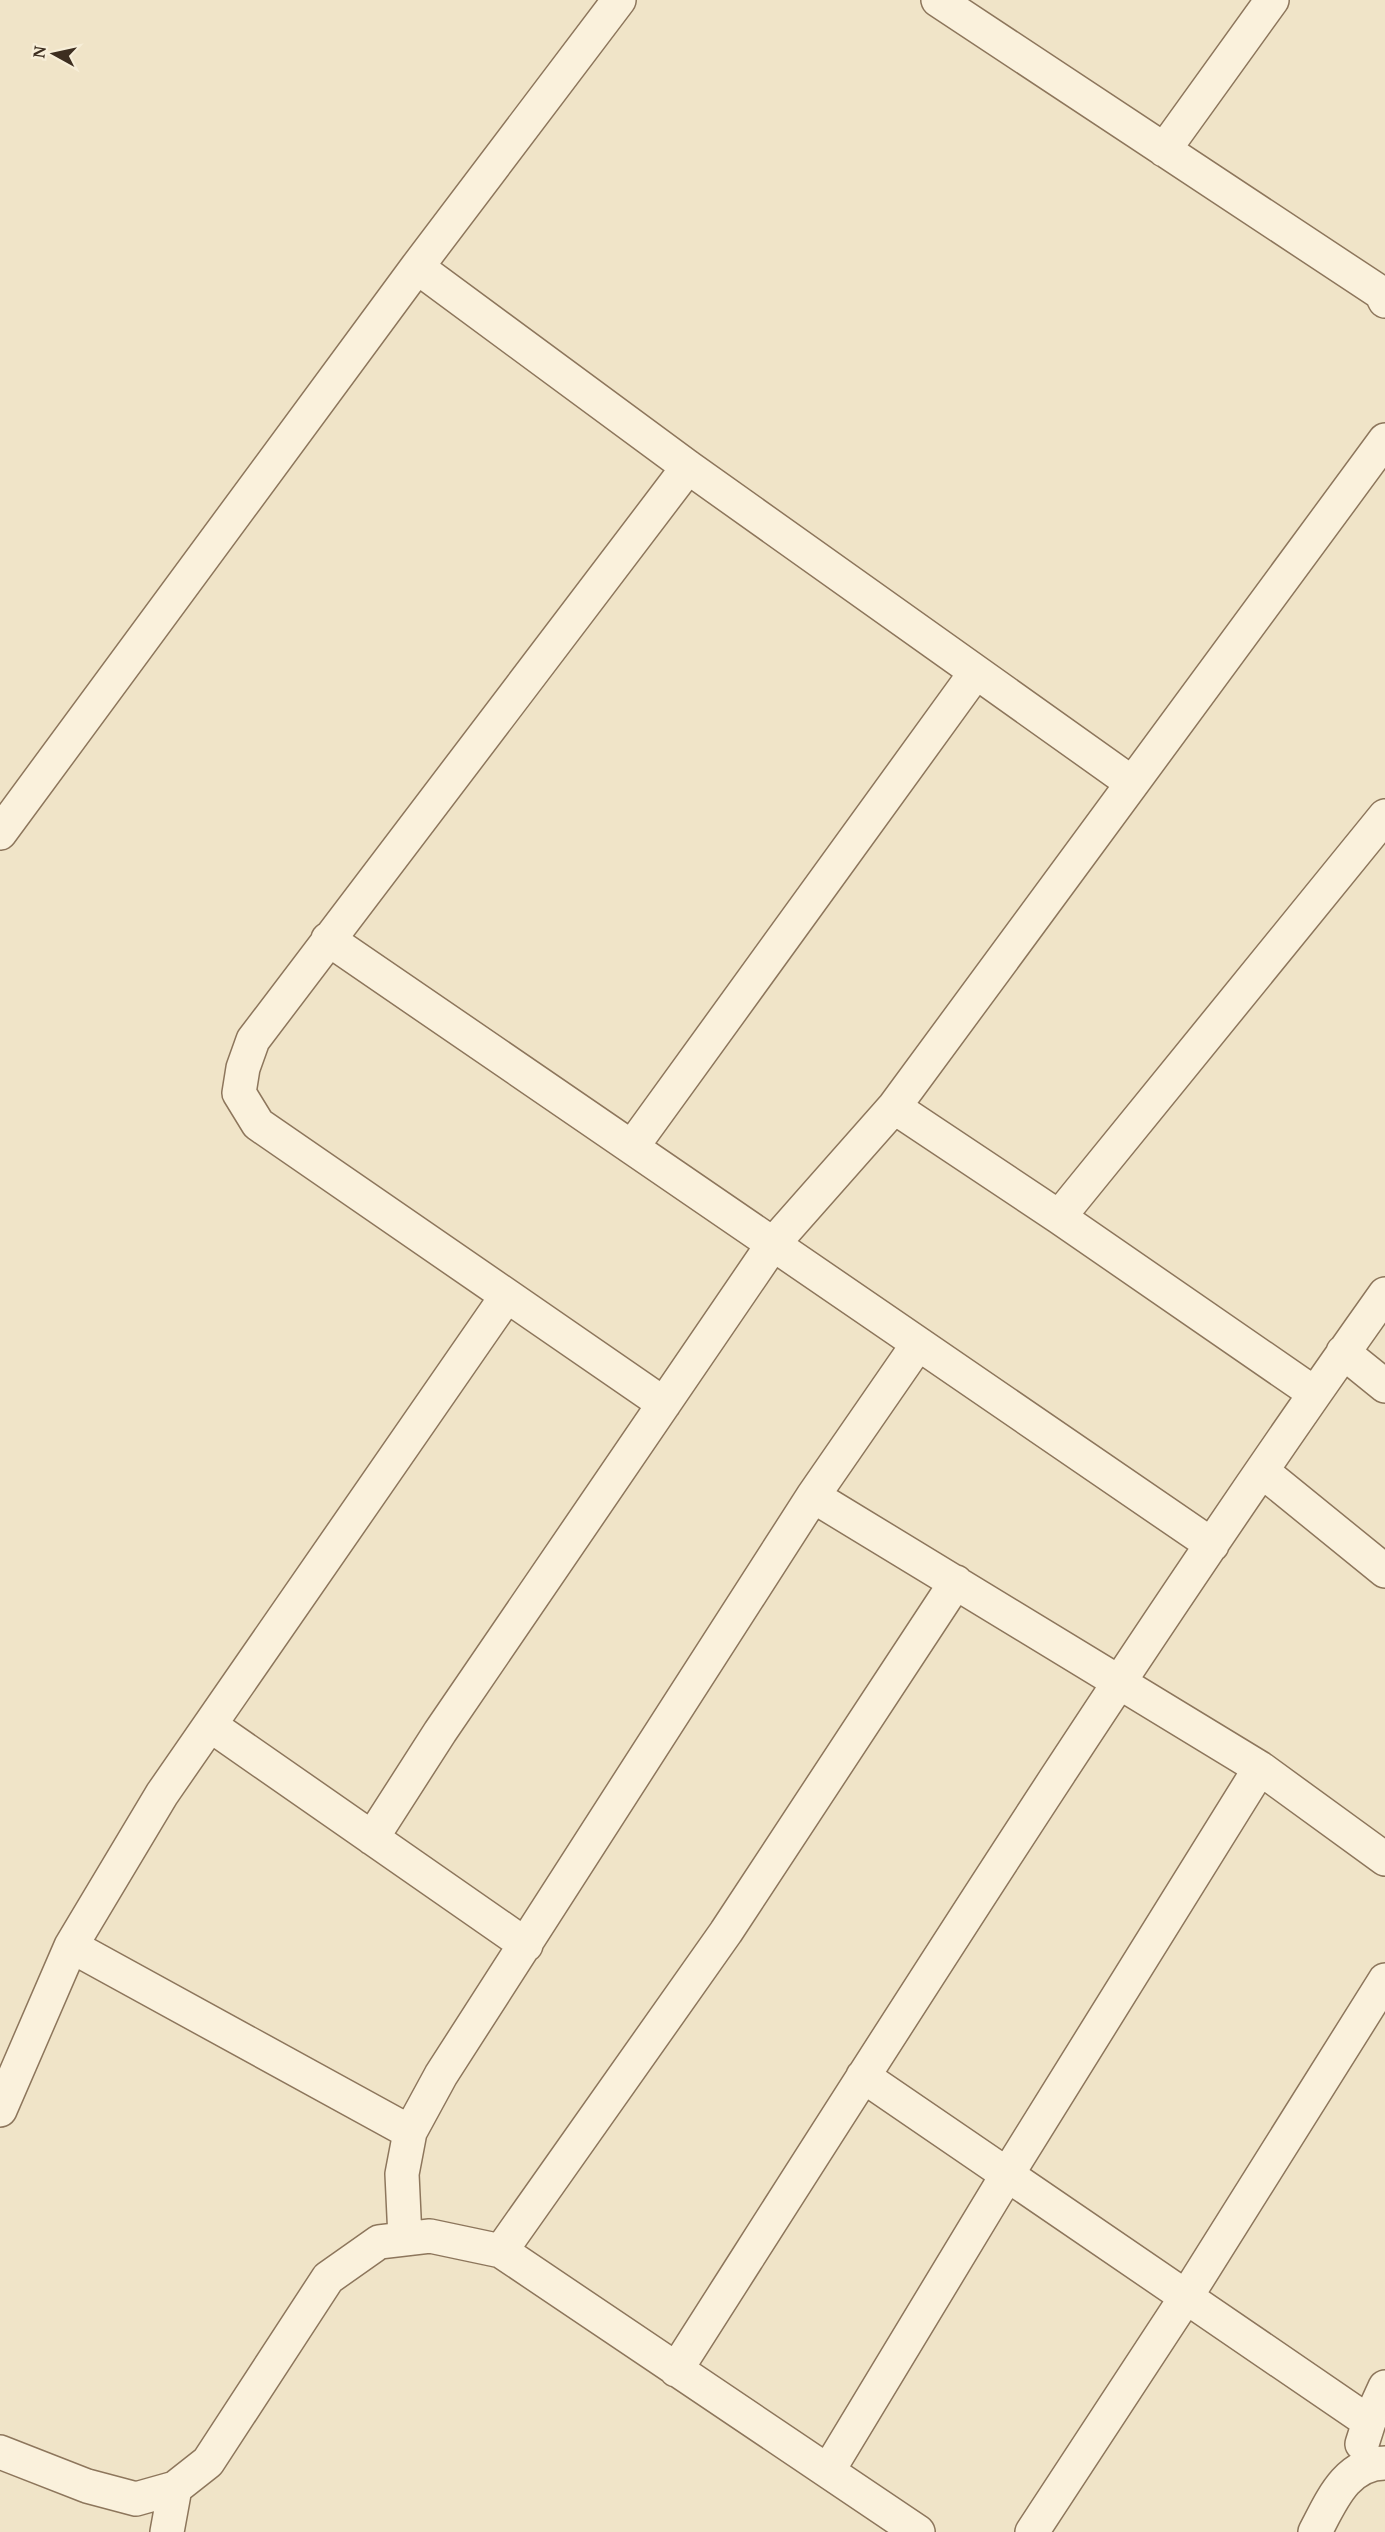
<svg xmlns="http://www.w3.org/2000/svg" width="1385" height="2532" viewBox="0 0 1385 2532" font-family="'PT Serif',serif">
<rect width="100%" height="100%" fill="#f0e4c8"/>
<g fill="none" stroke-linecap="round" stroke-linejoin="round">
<defs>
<path id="minor" d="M938,0L1381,293L1385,301
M1164,150L1272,0
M417,267L688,467L1132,783
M0,833L417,267L619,0
M328,939L1212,1545
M894,1107L1059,1217L1314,1393
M632,1147L976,672
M1059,1217L1385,816
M1343,1352L1385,1386
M664,1404L258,1124L239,1093L243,1068L253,1040L688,467
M1262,1471L1385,1571
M813,1496L1260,1768L1385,1859
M210,1725L526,1945
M372,1838L440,1732L773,1244L894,1107L1385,440
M71,1946L410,2132
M863,2076L1369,2422
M0,2110L71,1946L162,1794L506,1297
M405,2238L402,2174L410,2132L441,2075L813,1496L918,1344
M501,2251L726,1932L956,1582
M676,2370C907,2008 1136,1644 1385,1294
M1362,2444L1369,2422L1385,2387
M0,2452L87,2486L136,2499L175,2488L208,2462L328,2278L379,2242L430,2236L501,2251L918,2532
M828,2471L1007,2175L1260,1768
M167,2532L175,2488
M1032,2532L1186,2297L1385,1980
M1315,2532C1331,2502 1346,2463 1385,2463"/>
</defs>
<use href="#minor" stroke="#8d765c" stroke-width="36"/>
<use href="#minor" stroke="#faf1dc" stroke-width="33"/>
</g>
<g transform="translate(54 54) rotate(278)" stroke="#f7eed8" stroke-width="4.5" paint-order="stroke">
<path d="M0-4.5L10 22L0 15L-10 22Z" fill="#3d2e20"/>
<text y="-9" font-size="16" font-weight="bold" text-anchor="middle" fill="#3d2e20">N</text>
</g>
</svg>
